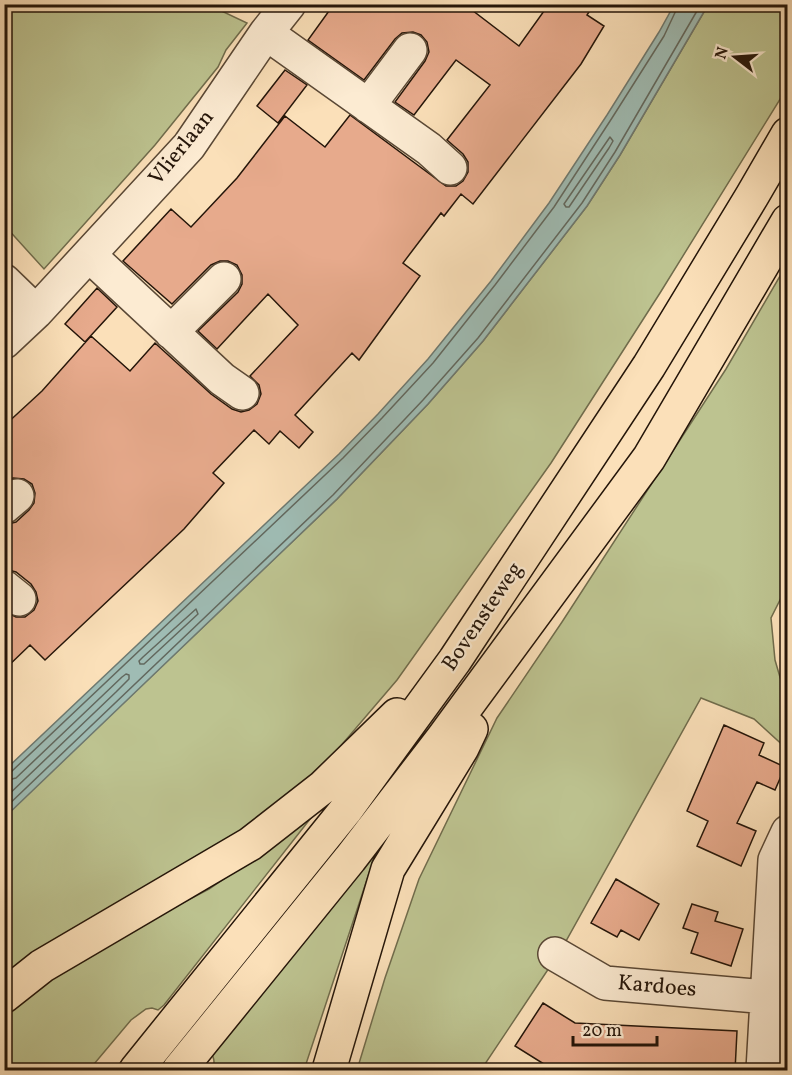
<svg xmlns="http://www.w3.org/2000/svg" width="792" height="1075" viewBox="0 0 792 1075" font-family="Vollkorn,serif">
<rect width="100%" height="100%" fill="#fbe0b9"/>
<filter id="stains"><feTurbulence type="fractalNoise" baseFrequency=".00333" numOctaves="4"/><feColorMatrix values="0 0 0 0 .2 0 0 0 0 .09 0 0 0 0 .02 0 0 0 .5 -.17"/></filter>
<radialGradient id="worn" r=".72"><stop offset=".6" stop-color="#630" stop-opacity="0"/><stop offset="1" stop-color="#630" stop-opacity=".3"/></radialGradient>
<path fill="#bdc390" stroke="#706c4c" stroke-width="1.5" d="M5,4L209,5L247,23L226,50L218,67L155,145L44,269L5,226Z
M708,5H787V88L660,293L551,463L397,680L327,762L264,819L5,974L4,817L337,499L428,404L483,341L587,206L620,155Z
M787,264L788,584L771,618L775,660L787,701V749L754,719L701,698L561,950L481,1070H357L385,978L419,879L497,718L562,622L726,369Z
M314,814L164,1005L158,1010L152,1008L146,1009L131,1020L89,1070H42L36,1068L32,1070H5L4,1007L88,952L209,889L260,854Z
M383,831L304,1070H211C216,1064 214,1057 210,1051Z"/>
<path fill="#9fbcb4" stroke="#6e7970" stroke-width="1.5" d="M674,5H708L620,155L587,206L483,341L428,404L337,499L5,817V770L339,454L378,414L428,359L491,281L549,203L607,115L659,32Z"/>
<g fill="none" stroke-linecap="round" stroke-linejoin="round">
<path stroke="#62685e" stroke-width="1.5" d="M610,137L613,141L609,148L569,207H566L564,204Z
M196,609L198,614L144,664H140L139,661L143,657Z
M4,774L11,772L343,458L382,418L433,363L495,285L554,207L612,118L664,36L679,4
M4,781L16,778L122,677L126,674L129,675V679L116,692L4,799
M4,809L333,495L423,400L478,338L582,203L615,152L701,4"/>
</g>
<path fill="#e7aa8c" stroke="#241509" stroke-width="1.5" d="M334,4H464L519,46L549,4H594L587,15L604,26L581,64L473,204L461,194L444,216L441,213L403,263L420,276L359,360L352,353L295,415L313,432L299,448L280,431L269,444L254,430L213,473L224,483L184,529L45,660L30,645L4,670V611L16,617H25L34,610L38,601L36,592L31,584L16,572L4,569V525L16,522L29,510L34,503L35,493L32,484L24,479L13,478L4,482V426L42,391L91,336L130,371L155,343L211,394L232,409L241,412L249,410L257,404L261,394L259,385L250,376L298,325L268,294L217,349L198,331L238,292L242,284V275L237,265L228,261H220L211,265L172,304L123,261L171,209L191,227L237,178L285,116L325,147L350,115L446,186H456L463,181L468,172V162L463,154L447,140L490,85L456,60L414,115L395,102L425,61L429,52L427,42L421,35L413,32L402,33L395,39L364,80L308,40Z
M285,70L307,85L278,123L257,106Z
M97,288L117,307L85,342L65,324Z
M724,725L764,743L759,755L785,767L775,790L757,782L737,823L756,831L741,866L697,846L708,821L687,811Z
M616,879L659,904L639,940L621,930L617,937L591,923Z
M692,904L718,912L715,921L743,929L731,966L691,953L698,933L683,928Z
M543,1003L575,1023L737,1031L735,1071H555L515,1046Z"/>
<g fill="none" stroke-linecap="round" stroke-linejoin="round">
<defs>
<path id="minor" d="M266,33L429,149L450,168
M368,106L410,50
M89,255L222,379L242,393
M4,281L36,312
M171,332L224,279
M4,342L36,312L189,146L266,33L289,4
M4,507L17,496
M4,587L19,599
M555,954L605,983L767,997
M763,1070L775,860L788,832"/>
<path id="major" d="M4,996L42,966L250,844L323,787L397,715
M136,1070L345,811L455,660L649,366L752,196L788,134
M179,1070L350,859L443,738L649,458L788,221
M329,1070L388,869L462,748L471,729"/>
</defs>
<use href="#minor" stroke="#5a4835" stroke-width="36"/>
<use href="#major" stroke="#241509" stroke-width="36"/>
<use href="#minor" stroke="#fcebd2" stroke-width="33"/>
<use href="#major" stroke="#fbe0b9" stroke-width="33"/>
</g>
<g text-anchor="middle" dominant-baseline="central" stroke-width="4.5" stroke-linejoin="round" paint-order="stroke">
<g font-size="22" fill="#241509" stroke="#fcebd2">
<text transform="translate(182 148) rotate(-51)">Vlierlaan</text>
<text transform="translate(483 617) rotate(-56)">Bovensteweg</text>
<text transform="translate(657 987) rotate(5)">Kardoes</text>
</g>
</g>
<rect width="792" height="1075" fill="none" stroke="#fbe0b9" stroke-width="24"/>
<rect x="6" y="6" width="780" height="1063" fill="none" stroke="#241509" stroke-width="3"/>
<rect x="12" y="12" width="768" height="1051" fill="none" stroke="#241509" stroke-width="1.5"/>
<g transform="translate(735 57) rotate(287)" stroke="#fcebd2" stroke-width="4.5" paint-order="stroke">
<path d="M0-4.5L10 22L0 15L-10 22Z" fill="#241509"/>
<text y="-9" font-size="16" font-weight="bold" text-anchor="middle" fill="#241509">N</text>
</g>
<path d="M573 1036v9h84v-9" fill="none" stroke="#241509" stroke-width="3"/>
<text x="582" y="1036" font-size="18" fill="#241509" stroke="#fcebd2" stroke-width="4.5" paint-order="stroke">20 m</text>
<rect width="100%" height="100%" filter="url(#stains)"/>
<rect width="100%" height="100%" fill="url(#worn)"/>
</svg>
